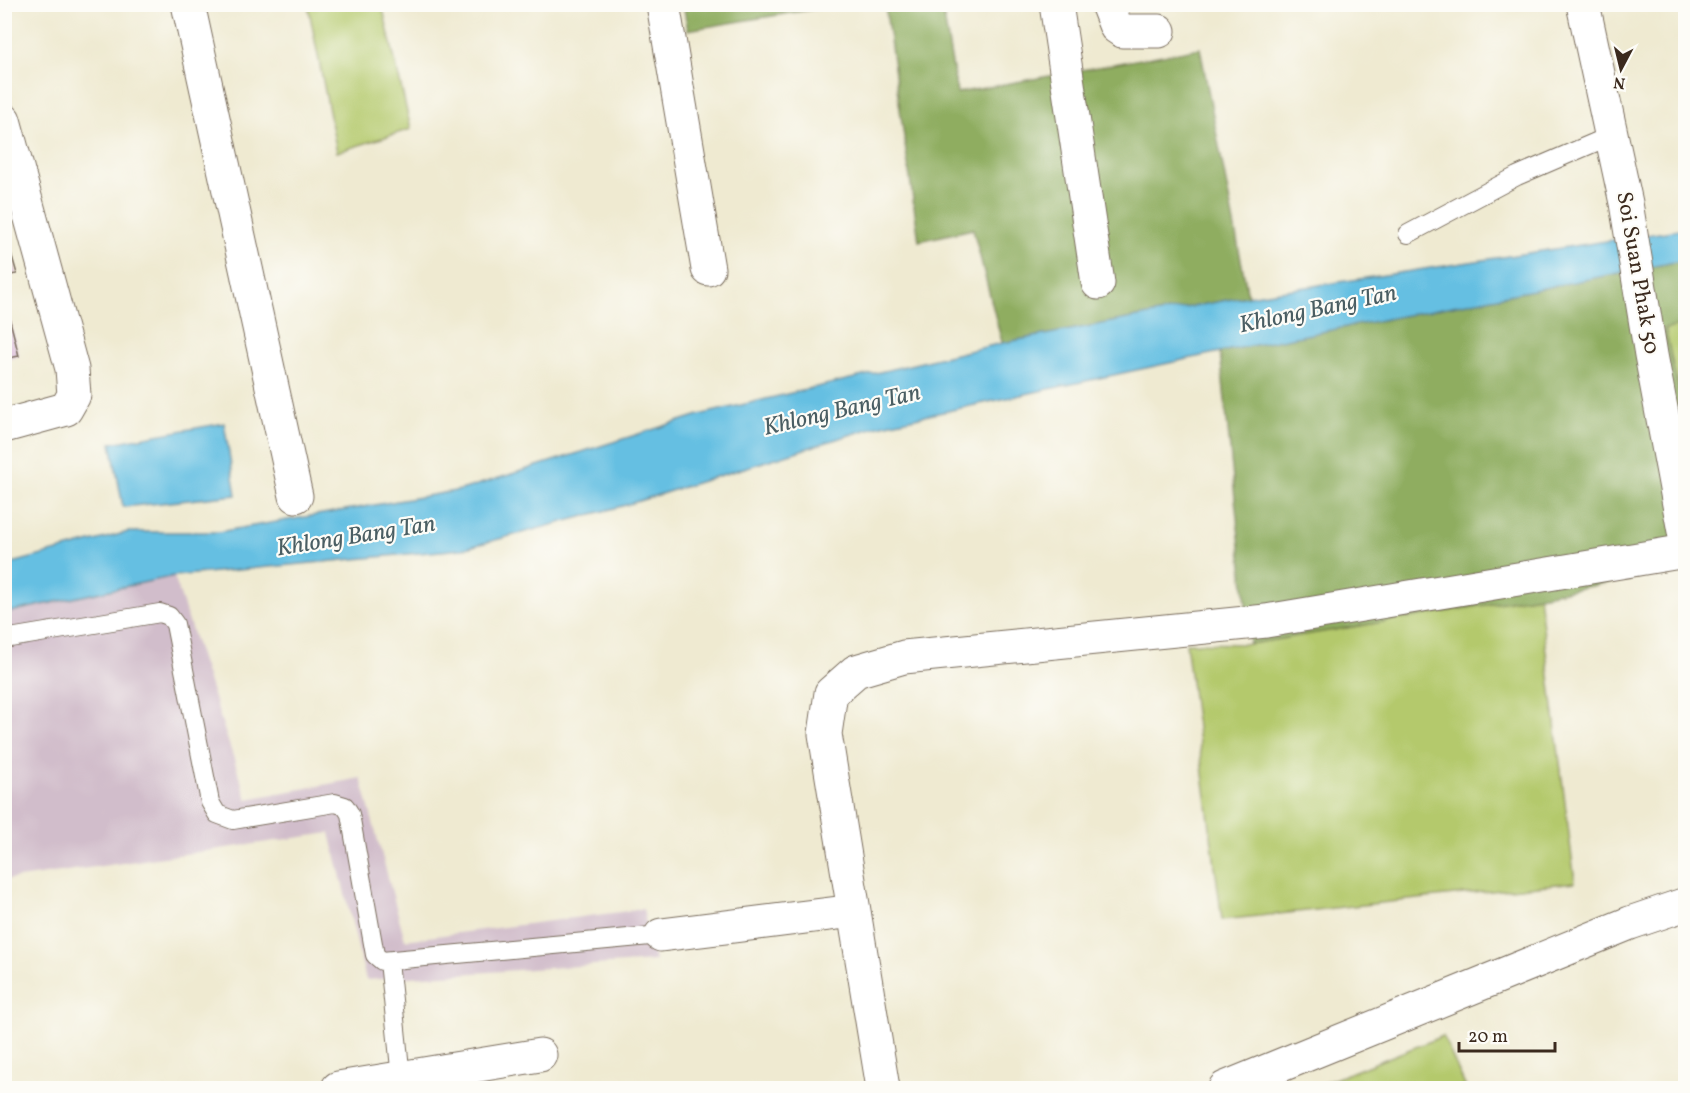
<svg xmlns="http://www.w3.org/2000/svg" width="1690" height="1093" viewBox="0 0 1690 1093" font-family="Vollkorn,serif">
<rect width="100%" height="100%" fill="#fdfcf7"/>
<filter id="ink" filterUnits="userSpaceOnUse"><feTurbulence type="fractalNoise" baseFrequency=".0167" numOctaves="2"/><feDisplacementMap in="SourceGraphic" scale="12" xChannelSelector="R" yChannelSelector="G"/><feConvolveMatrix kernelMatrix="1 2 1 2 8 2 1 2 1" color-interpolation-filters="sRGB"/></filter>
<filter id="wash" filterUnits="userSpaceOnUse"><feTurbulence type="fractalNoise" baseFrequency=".008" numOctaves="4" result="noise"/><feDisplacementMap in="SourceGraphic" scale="24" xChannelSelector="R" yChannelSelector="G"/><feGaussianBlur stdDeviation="1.35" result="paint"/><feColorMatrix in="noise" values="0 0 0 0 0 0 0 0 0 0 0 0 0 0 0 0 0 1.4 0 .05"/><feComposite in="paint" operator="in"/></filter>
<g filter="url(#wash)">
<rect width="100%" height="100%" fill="#efead1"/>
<path fill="#d1bdcb" d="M174,576L247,799L361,778L405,940L643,909L655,961L366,980L330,833L5,880L4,613Z"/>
<path fill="#b4c96c" stroke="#787a45" stroke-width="1.5" d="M308,5H382L411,129L337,152Z
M1685,325V422L1665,329Z
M1539,596L1575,882L1222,920L1186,643L1250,644Z
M1443,1036L1466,1088H1312Z"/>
<path fill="#8fad60" stroke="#656c3f" stroke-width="1.5" d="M683,4H838V5L688,30Z
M885,5H942L957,93L1200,48L1248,296L1002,343L973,229L919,241Z
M1685,260V325L1665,329L1685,422V568L1539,596L1250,644L1220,352Z"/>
<path fill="#65bfe2" stroke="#507480" stroke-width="1.5" d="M1685,229V260L1220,352L878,426L626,505L462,549L174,576L5,613V565L128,532H218L461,490L699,415L1002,343L1248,296Z
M224,423L236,495L123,507L111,443Z"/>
<g id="blocks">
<path fill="#d4b1d3" d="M4,228L17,274L4,276Z
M4,297L19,356L4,359Z"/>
</g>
</g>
<g filter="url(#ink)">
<use href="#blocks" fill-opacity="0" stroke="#7a6d5d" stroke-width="1.5"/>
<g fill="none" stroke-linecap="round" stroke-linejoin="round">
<defs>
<path id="service" d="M1408,234L1517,176L1610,136
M4,639L160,613L169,616L175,624L210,802L217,814L233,820L335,803L345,806L350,814L375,955L382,961L661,935
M389,961L401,1078"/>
<path id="minor" d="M188,4L296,496
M663,4L708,269
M1056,4L1098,283
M1107,4L1116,27L1122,31H1159
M1583,4L1626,203L1651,355L1686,542
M4,120L72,369L74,395L66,409L4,426
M661,935L854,911
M338,1088L540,1055
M883,1088L825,734L831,693L856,671L904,657L1266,621L1686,551
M1225,1088L1630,923L1686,904"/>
</defs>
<use href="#service" stroke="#7a6d5d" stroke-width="20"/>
<use href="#minor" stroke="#7a6d5d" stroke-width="35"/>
<use href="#service" stroke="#fff" stroke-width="18"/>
<use href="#minor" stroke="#fff" stroke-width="33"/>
</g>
</g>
<g text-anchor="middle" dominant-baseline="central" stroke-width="4.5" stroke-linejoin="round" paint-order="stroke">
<g font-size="22" fill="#3b2a1e" stroke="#fdfcf7">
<text transform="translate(1637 273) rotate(80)">Soi Suan Phak 50</text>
</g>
<g font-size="24" font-style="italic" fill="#4a5e63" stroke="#fdfcf7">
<text transform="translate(1318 310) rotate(-12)">Khlong Bang Tan</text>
<text transform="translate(842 411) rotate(-13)">Khlong Bang Tan</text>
<text transform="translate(356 537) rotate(-9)">Khlong Bang Tan</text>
</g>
</g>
<rect width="1690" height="1093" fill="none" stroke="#fdfcf7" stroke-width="24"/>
<g transform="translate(1621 69) rotate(187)" stroke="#fdfcf7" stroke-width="4.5" paint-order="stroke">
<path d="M0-4.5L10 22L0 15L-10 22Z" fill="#3b2a1e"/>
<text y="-9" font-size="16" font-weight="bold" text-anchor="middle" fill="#3b2a1e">N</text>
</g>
<path d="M1459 1042v9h96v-9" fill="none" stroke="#3b2a1e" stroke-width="3"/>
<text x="1468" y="1042" font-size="18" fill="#3b2a1e" stroke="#fdfcf7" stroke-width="4.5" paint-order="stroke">20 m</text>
</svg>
